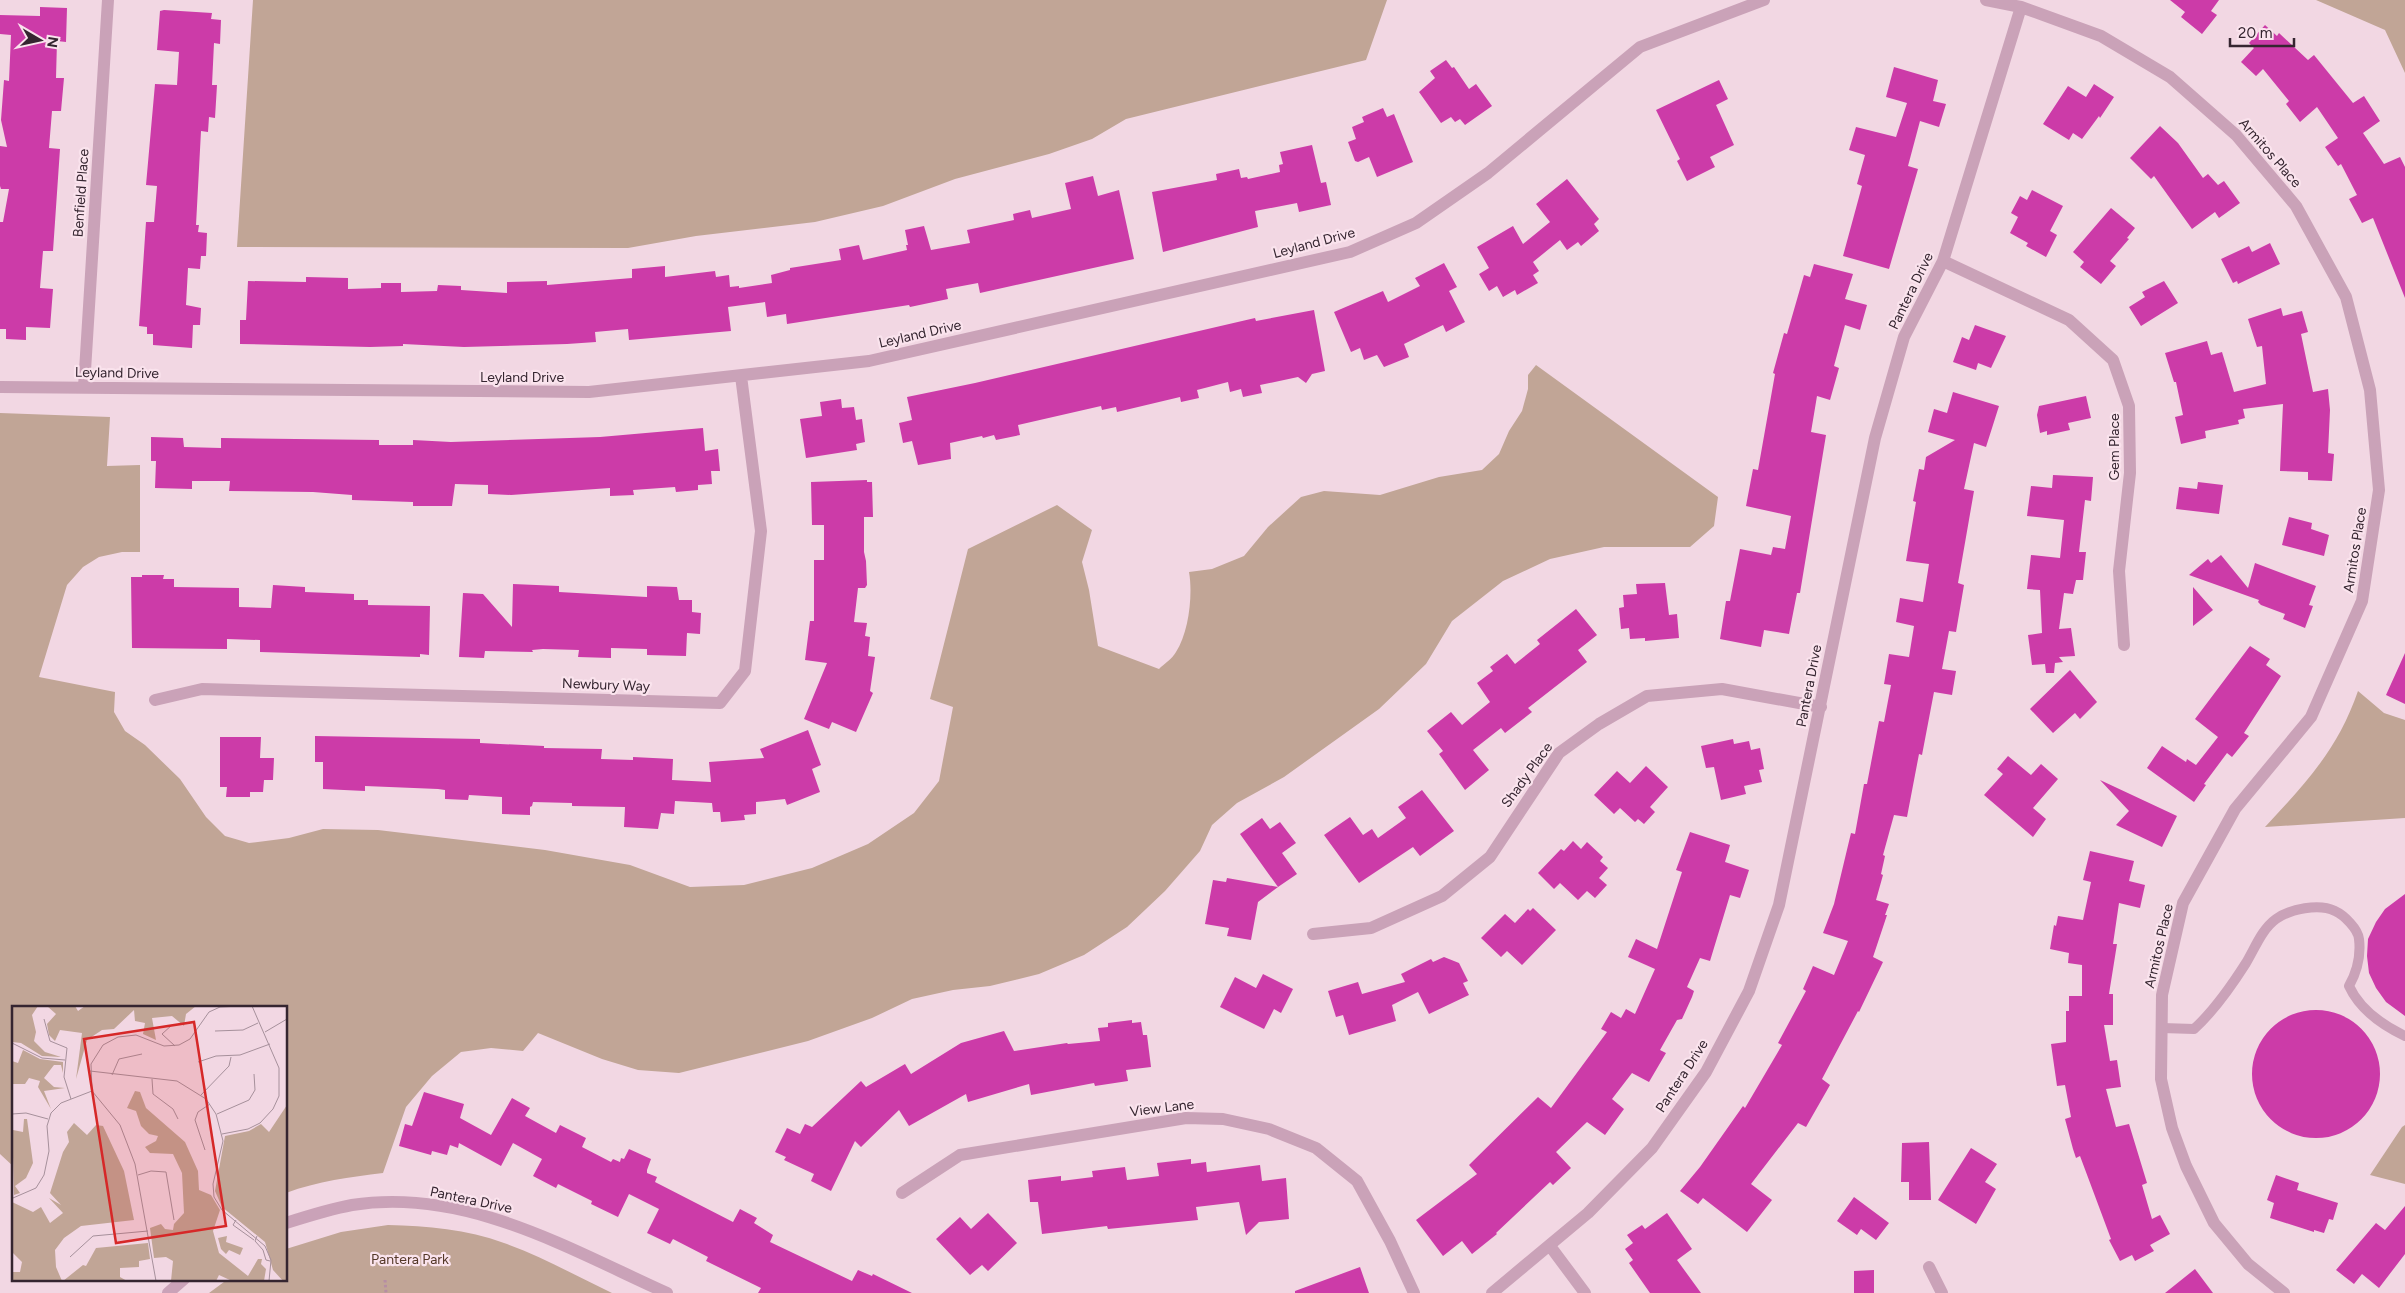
<svg xmlns="http://www.w3.org/2000/svg" width="2405" height="1293" viewBox="0 0 2405 1293" font-family="Figtree,sans-serif">
<rect width="100%" height="100%" fill="#f2d7e3"/>
<path fill="#c1a596" d="M253,0H1387L1366,60L1126,119L1092,139L1049,154L955,179L883,206L815,222L696,236L628,248L237,247Z
M2316,0H2405V73L2385,30Z
M1536,365L1718,497L1714,526L1690,547H1604L1550,559L1503,581L1452,621L1426,664L1379,709L1284,777L1237,803L1212,825L1200,851L1165,891L1127,927L1084,955L1039,974L990,986L953,990L912,999L872,1018L808,1041L679,1073L638,1070L602,1059L538,1033L523,1051L491,1048L461,1052L432,1076L406,1107L383,1173C350,1177 318,1181 286,1193V1007H14V1167L0,1154V413L110,417L107,466L140,465V552H122L99,557L83,567L67,585L39,677L115,692L114,712L125,731L145,745L180,779L206,817L225,836L249,843L289,838L323,829L378,830L545,850L630,865L690,887L744,885L812,868L868,844L914,813L939,781L953,707L930,699L968,549L1057,505L1092,530L1082,562L1089,590L1098,646L1159,669C1164,664 1172,659 1176,652C1189,632 1193,594 1189,572L1212,569L1244,556L1268,527L1301,497L1324,491L1380,495L1439,477L1482,470L1499,454L1509,431L1522,411L1528,389V375Z
M2358,691L2384,713L2405,720V818L2265,827C2306,783 2338,749 2358,691Z
M2405,1125V1184L2370,1175L2402,1127Z
M388,1225C427,1226 467,1229 504,1243C541,1256 576,1276 612,1293H209L228,1279H286V1249L341,1232Z"/>
<path fill="#cc3ba8" d="M2170,0H2219L2211,11L2217,15L2202,34L2181,17L2185,12Z
M40,7L67,8L66,42L57,41L56,78H64L61,111H52L49,148L60,149L53,251H43L40,288L53,289L50,328L26,327V340L6,339V329H0V222H3L9,189H1L0,186V146L7,147L1,120L4,80L9,81L11,35L0,34V15L40,16Z
M164,10L212,13L211,19L221,20L220,44L214,43L212,85H217L215,118L209,117L208,132L201,131L196,225H199L198,232L207,233L206,256H201L200,269L188,268L186,305L201,308L200,325H193L192,348L153,345V334H147V327L139,326L146,222H154L157,186L146,185L155,84L177,85L179,52L157,50L160,11Z
M2265,25L2277,36L2279,33L2308,60L2314,55L2353,103L2364,96L2380,121L2363,133L2384,164L2400,157L2405,167V298L2373,218L2362,223L2349,199L2357,195L2341,164L2338,166L2325,147L2338,138L2317,107L2300,122L2286,104L2289,101L2263,69L2256,76L2241,62L2254,48L2249,43Z
M1446,60L1452,68L1454,67L1469,89L1476,84L1492,106L1465,125L1460,119L1455,122L1451,117L1441,123L1419,92L1435,78L1430,71Z
M1894,67L1938,80L1933,101L1946,104L1939,127L1920,121L1908,166L1918,169L1889,269L1843,256L1862,186L1857,184L1865,155L1849,150L1856,127L1896,137L1907,103L1886,97Z
M1719,80L1728,99L1716,105L1734,145L1710,157L1715,167L1687,181L1677,161L1680,159L1656,110Z
M2094,84L2114,97L2100,118L2099,116L2082,139L2073,133L2069,140L2043,124L2068,86L2086,97Z
M1383,108L1387,117L1394,114L1413,162L1377,177L1369,157L1358,162L1355,161L1348,142L1356,139L1352,127L1364,122L1362,117Z
M2160,126L2178,143L2203,178L2208,174L2218,185L2224,181L2240,203L2219,218L2215,212L2192,229L2154,176L2151,179L2130,158Z
M1312,145L1321,183L1326,182L1331,205L1299,212L1297,203L1255,211L1258,227L1163,252L1152,192L1217,180L1216,174L1239,169L1241,178L1247,177L1248,179L1280,172L1279,165L1283,164L1280,152Z
M1093,176L1098,196L1119,190L1134,259L980,293L978,283L946,289L948,299L910,307L909,305L787,324L786,314L767,317L765,302L728,307L731,331L629,340L628,329L595,332L596,342L567,344L464,347L403,344V346L370,347L240,344V320H246L248,281L306,282V277L348,278V289L381,288V283H401V292L437,291L438,285L461,286V290L507,293V282L547,281V285L632,278V269L665,266V277L715,271L716,277L729,275L730,287L739,286V288L772,283L771,275L790,270V268L841,260L839,249L859,245L863,260L907,250L906,245H908L905,230L924,226L931,250L970,243L967,230L1014,220L1013,214L1030,210L1032,218L1071,209L1065,183Z
M1567,179L1599,219L1594,224L1599,231L1581,246L1578,242L1567,250L1560,240L1533,262L1539,271L1533,275L1538,283L1517,295L1515,290L1503,297L1497,286L1489,291L1479,274L1489,268L1477,247L1513,226L1523,244L1550,222L1536,204Z
M2032,190L2063,206L2050,231L2057,235L2046,257L2026,246L2028,243L2010,233L2018,217L2011,213L2020,196L2027,200Z
M2111,208L2135,228L2127,238L2129,239L2110,261L2116,266L2101,284L2080,267L2084,262L2073,252Z
M2270,243L2280,264L2238,284L2237,281L2233,283L2221,259L2249,246L2252,252Z
M1444,263L1457,287L1449,291L1465,322L1446,332L1443,325L1404,344L1409,357L1384,367L1377,355L1364,360L1360,348L1351,352L1334,312L1383,291L1388,302L1420,286L1415,278Z
M1814,264L1853,274L1845,299L1867,305L1860,330L1845,325L1834,366L1839,368L1830,400L1817,396L1811,432L1826,435L1800,593H1797L1789,634L1764,630L1761,647L1720,639L1726,601H1730L1740,549L1771,555L1773,547L1785,549L1791,516L1746,506L1753,469L1758,470L1775,374L1773,373L1784,333L1787,334L1804,275L1810,277Z
M2164,281L2178,303L2141,326L2129,307L2145,297L2142,292Z
M2281,308L2283,316L2302,311L2308,332L2301,334L2313,392L2328,389L2330,410L2328,453L2334,454L2332,481L2308,480V472L2280,471L2283,404L2243,409L2245,418L2238,420L2239,424L2205,431L2206,438L2181,444L2175,417L2183,415L2176,382H2174L2165,353L2207,341L2211,355L2222,352L2234,392L2266,384L2262,346L2257,347L2248,319Z
M1314,310L1325,371L1312,374L1306,383L1298,377L1260,385L1262,393L1243,397L1241,389L1230,392L1228,382L1197,390L1199,398L1181,402L1180,397L1117,412L1116,407L1102,410L1101,406L1018,425L1020,435L996,440L994,435L983,438L982,436L950,443L951,459L918,465L912,441L903,443L899,423L912,420L907,397L975,383L1255,318L1256,321Z
M1975,325L2006,336L1991,368L1978,363L1976,370L1953,362L1962,337L1969,340Z
M1953,392L1999,406L1986,447L1974,443L1964,489L1974,491L1958,583L1964,585L1956,632L1949,631L1942,669L1956,671L1952,695L1934,692L1922,755L1919,754L1907,817L1894,815L1883,855L1885,856L1881,874L1883,875L1876,900L1889,904L1885,915H1887L1873,957L1883,962L1859,1012L1858,1011L1822,1079L1830,1085L1806,1127L1798,1123L1751,1184L1772,1200L1747,1232L1703,1198L1698,1204L1680,1191L1700,1167L1743,1106L1745,1108L1782,1045L1778,1043L1806,991L1803,989L1813,966L1834,975L1848,941L1823,933L1834,904L1851,833L1855,834L1864,784H1867L1879,721L1884,722L1891,685L1884,684L1889,654L1909,657L1914,626L1896,622L1900,598L1923,602L1929,564L1906,561L1916,502L1913,501L1919,469L1924,470L1926,457L1955,440L1928,432L1934,409L1947,413Z
M2086,396L2091,418L2068,423L2070,430L2047,435V431L2040,433L2037,415L2039,406Z
M841,399L842,408L854,407L856,420L862,419L865,442L856,444L857,450L806,458L800,419L822,416L820,402Z
M703,428L705,451L718,449L720,471H711L712,484L698,485V490L676,492L675,487L633,490L634,495L610,496V488L511,495L488,494V485L455,484L452,506H413V502L352,500V495L313,492L229,491L230,481H192V489L155,488L156,461H151V437L183,438L184,447L221,448V438L379,440V445H413V440L451,442L600,437Z
M2053,475L2093,477L2091,501L2085,500L2079,552H2086L2083,580H2076L2073,594L2064,593L2059,629L2071,628L2075,656L2059,657L2063,662L2055,663L2054,673H2046L2045,664L2032,665L2028,635L2042,633L2040,590L2027,589L2031,555L2060,558L2064,520L2027,516L2031,486L2052,488Z
M867,480V482H872L873,517H864V552L866,561L867,585L865,588H858L854,622L867,623L865,636L870,637L868,656L875,657L870,691L873,693L856,732L832,722L829,729L804,719L827,663L805,660L810,621H814V560H824V525H812L811,482Z
M2198,482L2223,485L2219,514L2176,509L2179,487L2197,489Z
M2289,517L2312,523L2311,529L2329,535L2324,556L2282,545Z
M2221,555L2248,588L2255,563L2316,586L2309,605L2313,606L2305,628L2283,619L2285,614L2261,605L2258,602L2259,600L2189,575L2208,559L2211,563Z
M142,575H164L163,579H174V587L239,588V607L271,608L273,585L305,587V592L354,594V600H368V605L430,606L429,655L420,654V657L260,652V640L227,639V649L132,648L131,577H142Z
M1665,583L1669,615L1677,614L1679,638L1645,641V638L1630,639L1629,628L1621,629L1619,608L1624,607L1623,595L1637,594L1636,584Z
M513,584L559,586V592L647,597V586L677,587L679,600H692V612L701,613L700,634L687,633L686,656L647,655V649L611,648V658L578,657L579,650L543,649L532,650L533,652L485,651L484,658L459,657L463,593L483,594L512,627Z
M2193,587L2213,610L2193,626Z
M1576,609L1597,635L1578,650L1587,662L1528,708L1532,712L1505,733L1501,728L1473,750L1489,770L1465,790L1439,754L1443,751L1427,731L1451,712L1462,725L1490,702L1477,683L1493,671L1490,667L1507,654L1515,664L1540,644L1537,640Z
M2250,646L2270,659L2266,665L2281,676L2244,733L2249,736L2232,757L2227,753L2204,784L2206,785L2194,802L2147,768L2162,746L2186,762L2187,759L2196,765L2218,737L2195,719Z
M2405,653V704L2386,695Z
M2070,670L2097,702L2080,719L2075,713L2053,733L2030,709Z
M808,730L821,765L812,769L820,792L787,805L785,799L756,802V814L744,815L745,820L721,822L720,812H713L712,803L675,801L674,814L661,813L658,829L624,827L625,807L572,806V803L533,802L532,806L530,807V815L502,814V797L469,795L468,800L445,799V790L438,789L365,786V791L323,789V762H315V736L480,739V743L544,746V748L602,749L601,759L633,760V757L673,759L672,780L711,782L709,762L764,758L760,749Z
M220,737H261L260,758H274L273,780H264L263,792H250V797H226L227,787H220Z
M1733,739L1734,744L1749,741L1751,750L1760,748L1764,769L1759,770L1762,782L1744,786L1746,794L1721,800L1714,767L1706,768L1701,746Z
M2008,756L2031,775L2041,764L2058,779L2033,808L2046,819L2033,837L1984,795L2003,774L1997,769Z
M1646,766L1668,787L1650,807L1655,812L1644,824L1638,819L1635,822L1620,808L1614,814L1594,795L1617,771L1630,783Z
M2100,780L2177,816L2162,847L2116,825L2129,811Z
M1422,790L1454,831L1420,856L1413,847L1359,883L1324,835L1350,817L1363,835L1372,829L1378,838L1406,818L1398,807Z
M1262,818L1270,829L1280,822L1296,843L1282,853L1297,874L1278,887L1240,834Z
M1690,832L1730,845L1725,862L1749,870L1740,898L1730,895L1710,961L1700,958L1687,987L1694,991L1692,997L1682,1019L1677,1020L1660,1050L1666,1053L1649,1082L1632,1073L1612,1099L1624,1109L1605,1135L1587,1122L1556,1152L1571,1168L1553,1185L1550,1182L1496,1233L1497,1234L1472,1254L1462,1241L1443,1256L1416,1220L1477,1174L1469,1165L1538,1097L1551,1108L1607,1032L1601,1029L1611,1012L1621,1018L1626,1009L1635,1014L1655,969L1628,957L1636,939L1657,949L1682,872L1676,870Z
M1573,841L1581,849L1587,842L1603,857L1600,861L1608,868L1599,878L1607,885L1595,898L1587,891L1578,900L1560,883L1554,889L1538,873L1561,849L1564,851Z
M2090,851L2134,861L2129,881L2145,885L2140,908L2119,903L2113,944H2117L2109,994H2113V1025H2104L2110,1061L2117,1060L2121,1087L2106,1089L2116,1127L2129,1124L2147,1183L2142,1185L2152,1219L2160,1215L2170,1234L2150,1245L2154,1251L2135,1261L2132,1255L2120,1261L2109,1240L2111,1239L2080,1156L2076,1158L2073,1149L2065,1119L2071,1117L2065,1085L2057,1086L2051,1044L2066,1042V1011H2069V996H2082V965L2068,963L2069,953L2050,949L2054,925L2056,926L2058,916L2083,920L2091,882L2083,880Z
M1227,878L1278,887L1258,902L1251,940L1227,936L1229,928L1205,924L1213,880L1226,882Z
M2405,894V1016L2386,1002L2376,988L2369,973L2367,956L2368,939L2376,922L2385,909Z
M1533,908L1556,930L1522,965L1507,951L1501,957L1481,938L1505,914L1515,923L1528,909L1530,911Z
M1444,957L1459,963L1468,981L1463,983L1469,995L1429,1014L1418,992L1392,1005L1396,1021L1349,1035L1343,1015L1336,1017L1328,991L1358,982L1362,994L1405,982L1401,974L1431,959L1433,962Z
M1263,974L1293,989L1281,1013L1274,1009L1264,1029L1220,1007L1235,977L1256,988Z
M2252 1074a64 64 0 1 1 128 0a64 64 0 1 1-128 0Z
M1132,1020V1023L1141,1022L1143,1035H1147L1151,1067L1126,1070L1128,1081L1095,1086L1094,1083L1031,1095L1029,1084L968,1102L966,1094L909,1126L899,1110L861,1147L855,1141L831,1191L811,1181L814,1174L784,1160L786,1157L775,1152L787,1128L800,1134L805,1124L812,1127L861,1081L866,1087L905,1064L911,1074L961,1043L1004,1031L1014,1051L1067,1043L1068,1044L1100,1041L1098,1028L1108,1027V1023Z
M424,1092L464,1104L460,1118L491,1135L512,1098L530,1108L525,1116L556,1133L560,1125L586,1138L582,1147L611,1162L613,1159L620,1162L621,1158L624,1159L629,1149L651,1159L647,1170V1173L657,1177L655,1182L733,1222L740,1209L757,1218L754,1223L773,1235L770,1242L852,1281L858,1270L872,1276L873,1274L912,1293H758L761,1288L706,1261L708,1257L673,1239L670,1244L647,1233L659,1209L629,1194L618,1217L591,1204L592,1201L558,1184L556,1188L533,1176L542,1159L513,1143L501,1166L459,1143L458,1148L450,1145L447,1155L432,1151L431,1155L399,1146L405,1124L412,1126Z
M1929,1142L1931,1200H1909V1182H1901L1902,1143Z
M1971,1148L1997,1164L1985,1182L1996,1189L1976,1224L1938,1200Z
M1191,1159V1164L1206,1162L1207,1172L1260,1165L1262,1181L1286,1178L1289,1219L1259,1222L1246,1235L1239,1202L1196,1207L1198,1220L1108,1229L1107,1226L1042,1234L1038,1202H1030L1028,1180L1061,1176V1181L1093,1177L1092,1171L1125,1167L1127,1180L1159,1176L1157,1163Z
M2276,1175L2299,1183L2297,1190L2338,1203L2333,1220L2329,1219L2324,1233L2314,1230V1232L2270,1218L2274,1203L2267,1200Z
M1854,1197L1889,1223L1876,1240L1861,1229L1857,1235L1837,1221Z
M2405,1206V1254L2379,1288L2362,1274L2354,1284L2336,1270L2376,1223L2385,1230Z
M988,1213L1017,1243L988,1271L982,1265L970,1275L936,1239L960,1217L971,1229Z
M1667,1213L1692,1249L1677,1260L1701,1293H1650L1629,1263L1633,1260L1625,1249L1633,1243L1627,1235L1642,1225L1645,1229Z
M1360,1267L1369,1293H1295V1291Z
M2195,1269L2213,1293H2165Z
M1874,1270V1293H1854V1271Z"/>
<g fill="none" stroke-linecap="round" stroke-linejoin="round">
<path stroke="#b68da4" stroke-width="3" stroke-dasharray="2.5 2.5" stroke-linecap="butt" d="M385,1280L386,1293"/>
<path stroke="#caa2b8" stroke-width="10" d="M2162,1028L2194,1029C2214,1011 2232,985 2246,963C2255,948 2262,929 2276,919C2290,909 2319,903 2335,911C2344,915 2358,929 2359,939C2361,956 2358,970 2349,986C2360,1010 2382,1025 2405,1036"/>
<path stroke="#caa2b8" stroke-width="12" d="M1986,0L2021,7L2101,36L2170,77L2236,135L2296,206L2346,297L2370,390L2379,490L2362,601L2311,717L2235,809L2183,903L2162,995L2161,1079L2172,1128L2186,1166L2214,1223L2248,1264L2284,1293
M1943,261L2069,320L2113,360L2129,406L2130,473L2119,571L2124,645
M0,387L589,392L869,361L1350,252L1416,223L1488,173L1640,47L1764,0
M84,387L108,0
M155,700L202,689L720,703L745,671L761,531L741,376
M1313,934L1371,928L1442,896L1490,857L1559,753L1599,724L1647,696L1722,689L1821,707
M902,1193L960,1155L1186,1118L1223,1119L1269,1129L1316,1148L1357,1181L1390,1241L1414,1293
M286,1223C308,1216 330,1209 352,1205C465,1187 569,1249 667,1293
M1550,1246L1585,1293
M1929,1267L1942,1293
M168,1293L184,1279
M1492,1293L1588,1213L1652,1148L1706,1072L1749,991L1779,905L1875,438L1904,337L1943,261L2021,7"/>
</g>
<g text-anchor="middle" dominant-baseline="central" stroke-width="4.5" stroke-linejoin="round" paint-order="stroke">
<g font-size="14" fill="#352530" stroke="#fae3ed">
<text transform="translate(2270 153) rotate(49)">Armitos Place</text>
<text transform="translate(81 193) rotate(-86)">Benfield Place</text>
<text transform="translate(1314 243) rotate(-15)">Leyland Drive</text>
<text transform="translate(1911 291) rotate(-64)">Pantera Drive</text>
<text transform="translate(920 334) rotate(-13)">Leyland Drive</text>
<text transform="translate(117 373) rotate(1)">Leyland Drive</text>
<text x="522" y="377">Leyland Drive</text>
<text transform="translate(2114 447) rotate(-90)">Gem Place</text>
<text transform="translate(2355 550) rotate(-81)">Armitos Place</text>
<text transform="translate(606 685) rotate(2)">Newbury Way</text>
<text transform="translate(1809 686) rotate(-79)">Pantera Drive</text>
<text transform="translate(1527 775) rotate(-54)">Shady Place</text>
<text transform="translate(2159 946) rotate(-77)">Armitos Place</text>
<text transform="translate(1682 1076) rotate(-57)">Pantera Drive</text>
<text transform="translate(1162 1108) rotate(-7)">View Lane</text>
<text transform="translate(471 1200) rotate(12)">Pantera Drive</text>
</g>
<g font-size="14" fill="#543828" stroke="#fae3ed">
<text x="410" y="1259">Pantera Park</text>
</g>
</g>
<g transform="translate(12 1006)">
<rect width="275" height="275" fill="#f2d7e3"/>
<path d="M0,0H26L20,9L24,26L22,35L33,46L49,51L30,50L9,37L0,36ZM35,0H63L66,5L73,0H184L174,8L172,20L160,10L140,12L144,34L131,28L133,17L123,15L122,4L102,23L90,24L75,34L64,73L70,27L48,24L43,35L37,29L35,18L44,8ZM11,44L28,53L51,56V67L49,59H42L32,72L42,81L53,82L32,85L39,103L26,81L28,75L17,72L13,78H0V55L6,57ZM123,85L128,86L134,102L173,136L186,165L187,184L199,189L208,204L201,225L207,247L236,270L246,253H250L249,258L254,263L252,275H220L207,269L204,275H159L161,255L154,251L142,252L138,222L149,218L153,223L161,224L162,218L172,207L170,167L161,148L138,147L133,141L144,135L146,130L137,128L129,120L124,105L115,102ZM275,99V275H271L261,264L253,236L210,201L203,185L213,130L237,125L249,118L257,126ZM0,113L1,124L11,126L12,113H15L21,157L14,172L3,180L8,187L2,189ZM62,117L75,129L84,119L91,120L112,165L122,214L69,220L52,232L43,244L44,261L50,275H0V266H8L10,256L0,246V196L21,206L29,201L38,217L51,207L37,192L49,199L38,187L51,146L57,136L55,126ZM215,230L214,236L231,242L228,249L217,244L214,248L209,243L206,232ZM136,237L138,253L127,255V261L108,262V271L115,275H51L71,259L74,260L84,242Z" fill="#c1a596"/>
<path fill="none" stroke="#a6909b" stroke-width="1" d="M32,13L38,35L55,42L52,71L59,93M160,19L150,28L163,40M203,25L231,24L246,17M253,26L275,13M0,37L30,52L53,54M186,56L204,50L228,49L258,38M78,65L165,75L194,93L204,108L211,135L201,178L202,191L210,204L253,240L259,254L257,275M100,69L107,53L130,48M140,73L141,88L161,103L166,113M189,89L217,60L219,51M0,108L14,107L36,113M205,108L237,94L243,84L242,68M210,128L236,123L248,117L261,103L267,90V62L240,0M193,144L183,114L186,106L198,98M126,169L139,165L154,166L162,214M1,192L24,182L32,169L37,145L35,120L39,107L49,97L80,85M224,214L221,219L242,234M245,230L243,235L251,244L254,254L258,255M58,251L81,230L136,225M144,275L123,158L108,119L80,85L79,58L91,39L106,31L124,29L152,40L167,39L178,33L197,6L208,1L229,0"/>
<path fill="#d62828" fill-opacity="0.15" stroke="#d62828" stroke-width="2.5" d="M182,16L214,220L104,237L72,33Z"/>
<rect width="275" height="275" fill="none" stroke="#352530" stroke-width="2.5"/>
</g>
<g transform="translate(40 40) rotate(99)" stroke="#fae3ed" stroke-width="4" paint-order="stroke">
<path d="M0-4L9 19L0 12L-9 19Z" fill="#352530"/>
<text y="-8" font-size="14" font-weight="bold" text-anchor="middle" fill="#352530">N</text>
</g>
<path d="M2230 38v8h64v-8" fill="none" stroke="#352530" stroke-width="2.5"/>
<text x="2238" y="38" font-size="15" fill="#352530" stroke="#fae3ed" stroke-width="4" paint-order="stroke">20 m</text>
</svg>
